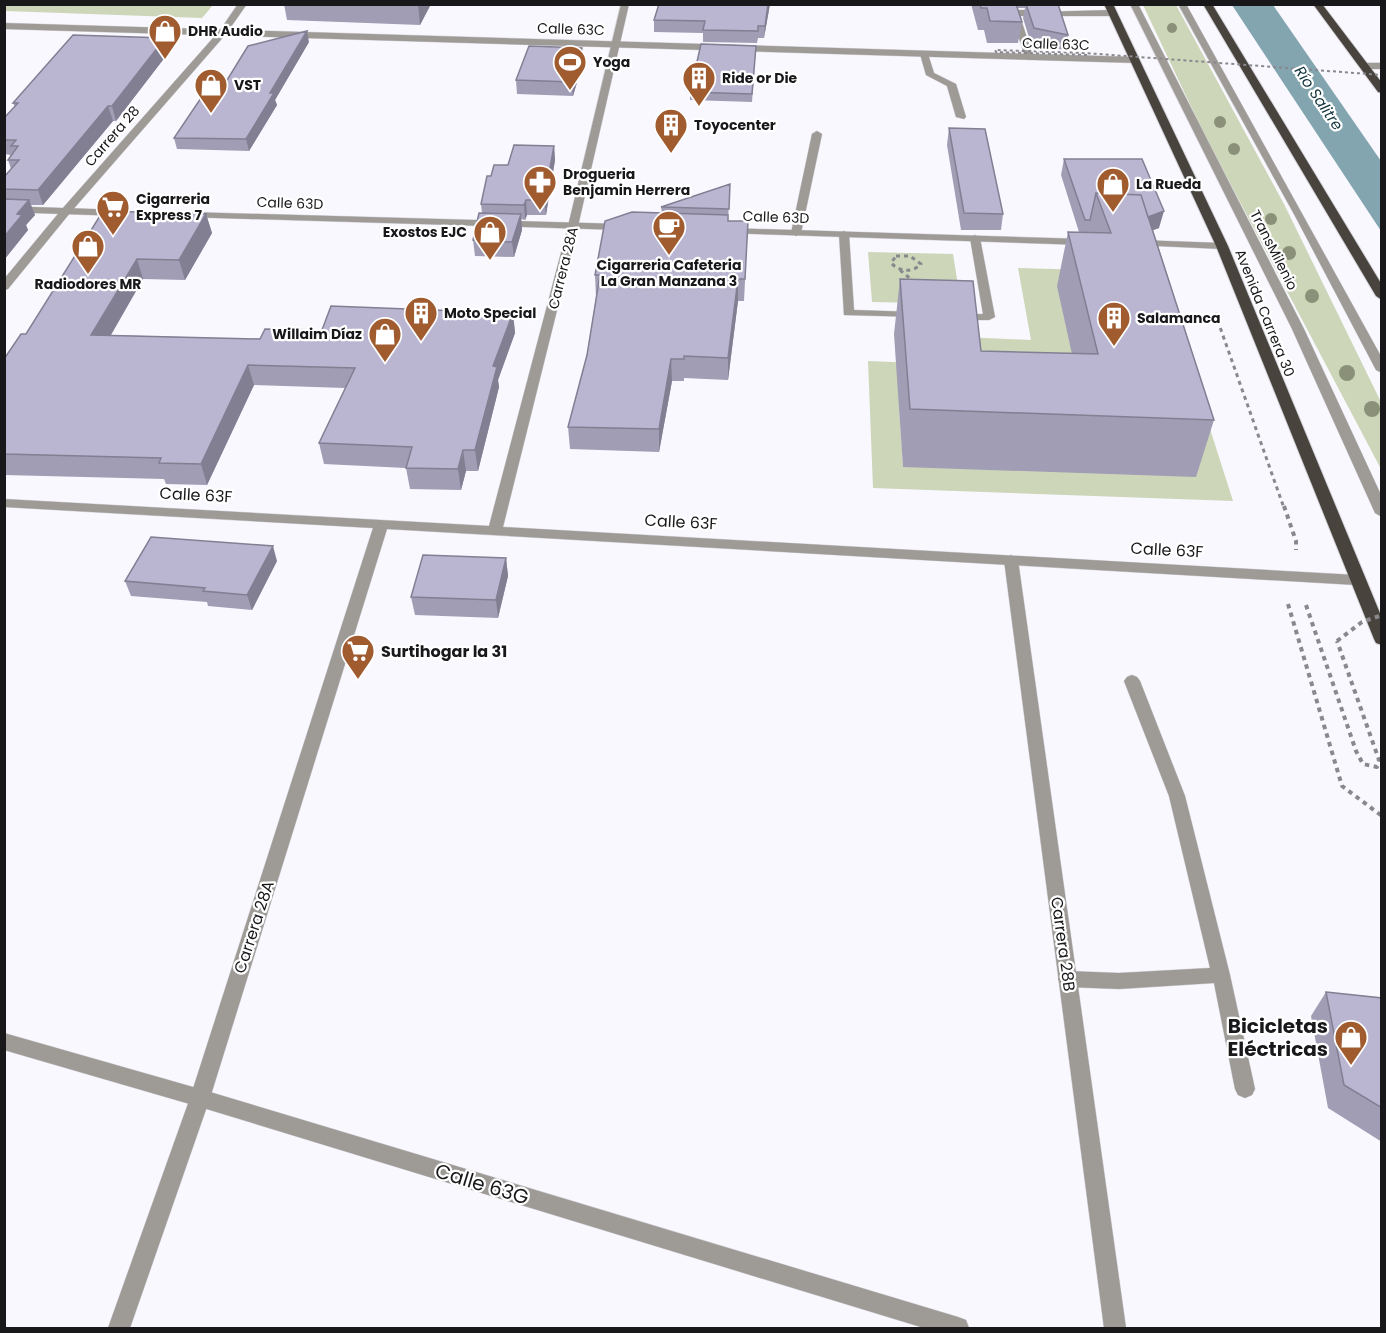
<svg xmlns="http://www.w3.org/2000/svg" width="1386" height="1333" viewBox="0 0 1386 1333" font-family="Poppins,sans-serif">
<rect width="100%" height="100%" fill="#f9f8ff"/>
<path fill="#cdd6b9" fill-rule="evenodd" d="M5,4H213V5L202,18L5,11Z
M1143,5H1176L1284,204L1381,402V469L1204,134Z
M868,252L953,254L961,304L872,302Z
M1018,268L1160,272L1233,501L873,488L868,361L967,365L964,337L1031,340ZM899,405L1084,411L903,466Z"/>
<path fill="#83a5b0" d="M1232,5H1273L1381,161V231Z"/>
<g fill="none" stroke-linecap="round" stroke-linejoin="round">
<defs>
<path id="service" d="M1026,4H1034L1037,12L1112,10L1116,13L1112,16H1020L1033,57L1029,60L1025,57L1011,13L1015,10H1028Z
M1130,4H1138L1304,329L1382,497V517L1375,513L1292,329Z
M1178,4H1186L1382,358V373L1376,370L1295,216Z
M924,51L928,54L934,73L956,84L966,117L964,119L956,117L947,86L926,75L920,54Z
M817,131L822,134L801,233L796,236L791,233L812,134Z
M844,231L849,234L854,310L916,312L922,315L920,317L844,315L839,234Z
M975,235L980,238L995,317L989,320H958L954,319V315L983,314L970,238Z
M1132,675L1137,677L1140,681L1185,796L1230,975L1255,1089L1252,1095L1245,1098L1238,1095L1235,1089L1214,983L1119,989L1067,987L1061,985L1058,979L1061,973L1067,971L1119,973L1210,968L1169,796L1124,681L1127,677Z"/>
<path id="minor" d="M4,23L1136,57L1140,60L1136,63L4,29Z
M1382,63V69H1364L1360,66L1364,63Z
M4,206L122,210L127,213L122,216L4,212Z
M188,212L622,224L627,227L622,230L184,217L183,215Z
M727,228L1084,239L1089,242L1084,245L723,233V229Z
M1138,240L1222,243L1227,246L1222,249L1134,245L1133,243Z
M1011,555L1018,560L1126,1328H1104L1004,560Z
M4,1033L200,1089L958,1317L966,1320L969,1328H924L200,1107L4,1050Z"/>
<path id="tertiary" d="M238,4H247L226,34L70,213L8,289L4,290V279L62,209L220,30Z
M621,4H629L578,226L503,527L1356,575L1363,580L1356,585L387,529L210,1098L130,1328H108L190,1098L373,528L4,507V499L489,526L568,226Z"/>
<path id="trunk" d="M1104,4H1113L1228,246L1382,618V645L1376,643L1374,639L1216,246Z
M1203,4H1212L1382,285V300L1376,296Z
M1313,4H1322L1382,83V93L1378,92Z"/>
</defs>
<use href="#service" stroke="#d5d4db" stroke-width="1"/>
<use href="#minor" stroke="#d5d4db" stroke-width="1"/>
<use href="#tertiary" stroke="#d5d4db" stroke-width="1"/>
<use href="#trunk" stroke="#d5d4db" stroke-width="2"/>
<path stroke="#88888d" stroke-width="3" stroke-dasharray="4 4" stroke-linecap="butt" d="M896,256H910L921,264C912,273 900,272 891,263Z
M900,270L913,281
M1215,313L1284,508"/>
<path stroke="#88888d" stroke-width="4" stroke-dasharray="4.5 4.5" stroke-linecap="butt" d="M1284,506L1296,541V550
M1288,604L1342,786L1382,816
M1306,605L1356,751L1363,764L1377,767L1379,760L1337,641"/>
<use href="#service" fill="#9e9b97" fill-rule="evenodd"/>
<use href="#minor" fill="#9e9b97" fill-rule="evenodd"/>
<use href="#tertiary" fill="#9e9b97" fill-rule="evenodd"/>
<use href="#trunk" fill="#48433c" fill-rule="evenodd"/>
<path stroke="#88888d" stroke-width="2" stroke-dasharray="3 3" stroke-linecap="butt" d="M1087,55L996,52L995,50L1085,53L1382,75"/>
<path stroke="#88888d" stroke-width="4" stroke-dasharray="4.5 4.5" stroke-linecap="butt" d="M1337,641L1362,622L1382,615"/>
</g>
<g fill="#8b9179">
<circle cx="1172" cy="28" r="5"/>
<circle cx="1220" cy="122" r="6"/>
<circle cx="1234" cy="149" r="6"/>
<circle cx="1271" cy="219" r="6"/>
<circle cx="1289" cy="253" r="7"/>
<circle cx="1312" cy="296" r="7"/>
<circle cx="1347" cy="373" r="8"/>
<circle cx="1372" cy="409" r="8"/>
</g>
<path fill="#a09db5" d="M284,4H431L420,25L287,20Z
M659,4H770L764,38H758L757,43L703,42V33L654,32V20Z
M971,4H1058L1068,35L1065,50L1031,44L1023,18L1025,8H1017L1022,22L1018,43H987L984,30H978Z
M165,38L169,52L116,121H113L43,205H31L35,215L26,225L28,230L4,260V177L11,169L8,160L11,155L4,154V118L15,107L13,103Z
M309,42L275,100L277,105L249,151L177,149L174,138L213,103Z
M756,46L752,102L690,100V92Z
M582,48L583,62L573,96L517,94L516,80Z
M949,128L1003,214L1001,230H961L947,145Z
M554,146L555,160L546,215H527L525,220L521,219L522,230L514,257L475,256L473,240L482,213L481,204L491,176L508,165Z
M1064,159L1159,228L1153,230L1214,420L1196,477L903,467L894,334L900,279L981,351L1072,354L1057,286L1068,232H1079L1061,175Z
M730,184L728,221H748L744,301H738L728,380L684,378V381H672L659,452L570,449L568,427L587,355L596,297L595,275L662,213L661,207Z
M103,211L206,214L212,233L185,280L143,279L110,335L260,339L322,330L513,313L515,333L498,380L499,387L478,471H466L461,490L410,489L406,468L324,464L319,443L345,388L254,385L207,485L166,484L164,479L4,475V359L26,334Z
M506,558L508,576L498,618L415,615L411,597Z
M277,561L252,610L208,606L207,602L131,596L125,581Z
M1326,992L1382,998V1142L1328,1108L1311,1016Z"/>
<path fill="#827f93" d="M418,4H431L420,25Z
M768,4H770L764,38L765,26Z
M307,31L309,42L275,100L277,105L249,151L246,139L270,93Z
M165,38L169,52L116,121L112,106Z
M582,48L583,62L573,96L572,82Z
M108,106L113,121L43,205L38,190Z
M554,146L555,160L546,215L544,200Z
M29,200L35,215L26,225L28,230L4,260V237L17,214Z
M526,200L527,215L525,220L524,205Z
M1164,211L1159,228L1132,238L1136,221Z
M206,214L212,233L185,280L179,260Z
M521,214L522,230L514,257L512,242Z
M137,259L143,279L99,356L91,335Z
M738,279V301L728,380V358Z
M513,313L515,333L498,380L499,387L478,471L475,450L493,366Z
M671,359L672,381L659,452V429Z
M248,365L254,385L207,485L201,464Z
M463,450L466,471L461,490L458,469Z
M273,546L277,561L252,610L247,595Z
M506,558L508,576L498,618L496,600Z"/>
<path fill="#bab6d2" stroke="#827f93" stroke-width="1.5" d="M659,4H768L765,26H758V31L703,30L705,21L654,20Z
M980,4H1016L1022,22L990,21L987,8H981Z
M1026,4H1058L1068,35L1034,28Z
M307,31L270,93H274L246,139L174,138L205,92L213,103L248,46Z
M73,35L165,38L112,106H108L38,190L4,189V177L19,160H8L18,146H11L16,140H4V118L18,103H13Z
M701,44L756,46L752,94L690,92Z
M529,46L582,48L572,82L516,80Z
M949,128L985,129L1003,214L964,213Z
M514,145L554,146L544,200H526L524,205L481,204L487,176H491L494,165H508Z
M1064,159H1142L1164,211L1148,217L1141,195L1096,193L1090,220H1085Z
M730,184L729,209L661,207Z
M1096,193L1141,195L1214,420L910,409L900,279L973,281L981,351L1098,354L1068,232L1111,233Z
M4,199L29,200L17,214L22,215L4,237Z
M103,211L206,214L179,260L137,259L91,335L260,339L265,329L322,330L331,306L513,313L493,366L497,367L475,450H463L458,469L406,468L412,447L319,443L355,368L248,365L201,464L159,463L161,458L4,454V359L21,334H26Z
M632,212L728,215V221H748L745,279H738L728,358L684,356V359H671L659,429L568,427L587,355L600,275H595L605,221Z
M479,213L521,214L512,242L473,240Z
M151,537L273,546L247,595L203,591L205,588L125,581Z
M423,555L506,558L496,600L411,597Z
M1326,992L1382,998V1108L1344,1085Z"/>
<defs>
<symbol id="shop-pin" viewBox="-11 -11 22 30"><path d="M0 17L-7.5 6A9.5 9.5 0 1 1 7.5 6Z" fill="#a05b2f" stroke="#fff"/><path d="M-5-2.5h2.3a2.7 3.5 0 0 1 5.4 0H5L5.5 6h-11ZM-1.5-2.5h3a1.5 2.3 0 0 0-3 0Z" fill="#fff"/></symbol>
<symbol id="stadium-pin" viewBox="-11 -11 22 30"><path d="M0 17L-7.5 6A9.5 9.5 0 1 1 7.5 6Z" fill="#a05b2f" stroke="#fff"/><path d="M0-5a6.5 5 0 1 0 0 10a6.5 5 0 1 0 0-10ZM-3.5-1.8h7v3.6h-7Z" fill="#fff"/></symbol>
<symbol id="building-pin" viewBox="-11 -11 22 30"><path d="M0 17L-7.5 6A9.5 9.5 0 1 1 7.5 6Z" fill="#a05b2f" stroke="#fff"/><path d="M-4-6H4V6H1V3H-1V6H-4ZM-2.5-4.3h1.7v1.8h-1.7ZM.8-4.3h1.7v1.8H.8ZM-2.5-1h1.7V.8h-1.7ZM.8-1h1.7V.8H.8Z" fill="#fff"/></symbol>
<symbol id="pharmacy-pin" viewBox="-11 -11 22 30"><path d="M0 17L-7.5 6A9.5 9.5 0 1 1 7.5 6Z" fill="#a05b2f" stroke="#fff"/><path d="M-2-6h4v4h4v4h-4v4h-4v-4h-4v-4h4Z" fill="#fff"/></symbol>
<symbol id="supermarket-pin" viewBox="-11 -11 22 30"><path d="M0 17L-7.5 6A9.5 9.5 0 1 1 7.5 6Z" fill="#a05b2f" stroke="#fff"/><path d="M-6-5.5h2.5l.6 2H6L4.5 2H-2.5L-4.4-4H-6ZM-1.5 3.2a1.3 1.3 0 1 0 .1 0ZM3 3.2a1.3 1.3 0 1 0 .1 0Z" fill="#fff"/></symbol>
<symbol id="cafe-pin" viewBox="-11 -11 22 30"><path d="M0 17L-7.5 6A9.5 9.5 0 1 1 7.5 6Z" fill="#a05b2f" stroke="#fff"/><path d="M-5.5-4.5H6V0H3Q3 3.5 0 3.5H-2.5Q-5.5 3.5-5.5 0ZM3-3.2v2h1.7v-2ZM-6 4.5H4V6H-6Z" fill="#fff"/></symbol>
</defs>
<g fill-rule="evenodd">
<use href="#shop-pin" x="146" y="12" width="38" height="52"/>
<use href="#stadium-pin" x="551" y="43" width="38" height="52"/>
<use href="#building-pin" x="680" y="59" width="38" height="52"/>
<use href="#shop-pin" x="192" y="66" width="38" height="52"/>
<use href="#building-pin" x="652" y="106" width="38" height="52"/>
<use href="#pharmacy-pin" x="521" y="163" width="38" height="52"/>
<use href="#shop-pin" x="1094" y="165" width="38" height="52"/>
<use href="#supermarket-pin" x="94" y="188" width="38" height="52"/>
<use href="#cafe-pin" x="650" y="208" width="38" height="52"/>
<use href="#shop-pin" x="471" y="213" width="38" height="52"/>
<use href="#shop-pin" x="69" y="227" width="38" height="52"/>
<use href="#building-pin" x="402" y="294" width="38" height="52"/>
<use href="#building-pin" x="1095" y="299" width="38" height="52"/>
<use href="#shop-pin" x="366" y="315" width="38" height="52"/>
<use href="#supermarket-pin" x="339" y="632" width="38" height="52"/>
<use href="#shop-pin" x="1332" y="1018" width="38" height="52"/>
</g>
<g text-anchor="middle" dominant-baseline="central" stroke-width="4.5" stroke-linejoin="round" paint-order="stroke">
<g font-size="14" fill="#18181b" stroke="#fff">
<text transform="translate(571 29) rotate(2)">Calle 63C</text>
<text transform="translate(1056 44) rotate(2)">Calle 63C</text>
<text transform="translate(112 136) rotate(-49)">Carrera 28</text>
<text transform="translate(290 203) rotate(2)">Calle 63D</text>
<text transform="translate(776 217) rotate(2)">Calle 63D</text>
<text transform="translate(1274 250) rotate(63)">TransMilenio</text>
<text transform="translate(563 268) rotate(-76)">Carrera 28A</text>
<text transform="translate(1265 313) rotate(68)">Avenida Carrera 30</text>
</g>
<g font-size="14" font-weight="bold" fill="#18181b" stroke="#fff" text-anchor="start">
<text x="188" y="31">DHR Audio</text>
<text x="593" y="62">Yoga</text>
<text x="722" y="78">Ride or Die</text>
<text x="234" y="85">VST</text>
<text x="694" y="125">Toyocenter</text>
<text x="563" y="174">Drogueria<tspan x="563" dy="16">Benjamin Herrera</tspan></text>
<text x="1136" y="184">La Rueda</text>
<text x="136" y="199">Cigarreria<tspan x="136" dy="16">Express 7</tspan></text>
<text x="467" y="232" text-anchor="end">Exostos EJC</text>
<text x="669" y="265" text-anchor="middle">Cigarreria Cafeteria<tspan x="669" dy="16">La Gran Manzana 3</tspan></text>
<text x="88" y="284" text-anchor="middle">Radiodores MR</text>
<text x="444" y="313">Moto Special</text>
<text x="1137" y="318">Salamanca</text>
<text x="362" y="334" text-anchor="end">Willaim Díaz</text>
</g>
<g font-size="15" font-style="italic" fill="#10323c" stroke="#fff">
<text transform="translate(1319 98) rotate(56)">Río Salitre</text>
</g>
<g font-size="16" fill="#18181b" stroke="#fff">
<text transform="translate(196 495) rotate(3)">Calle 63F</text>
<text transform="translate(681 522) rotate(3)">Calle 63F</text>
<text transform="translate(1167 550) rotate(3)">Calle 63F</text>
<text transform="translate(254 927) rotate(-72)">Carrera 28A</text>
<text transform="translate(1063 944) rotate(82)">Carrera 28B</text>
</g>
<g font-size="16" font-weight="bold" fill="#18181b" stroke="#fff" text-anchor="start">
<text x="381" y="651">Surtihogar la 31</text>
</g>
<g font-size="20" font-weight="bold" fill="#18181b" stroke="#fff" text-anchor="end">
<text x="1328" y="1026">Bicicletas<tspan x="1328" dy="23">Eléctricas</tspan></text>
</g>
<g font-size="20" fill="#18181b" stroke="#fff">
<text transform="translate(482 1184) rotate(17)">Calle 63G</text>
</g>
</g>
<rect width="1386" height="1333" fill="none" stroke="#18181b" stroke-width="12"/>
</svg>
